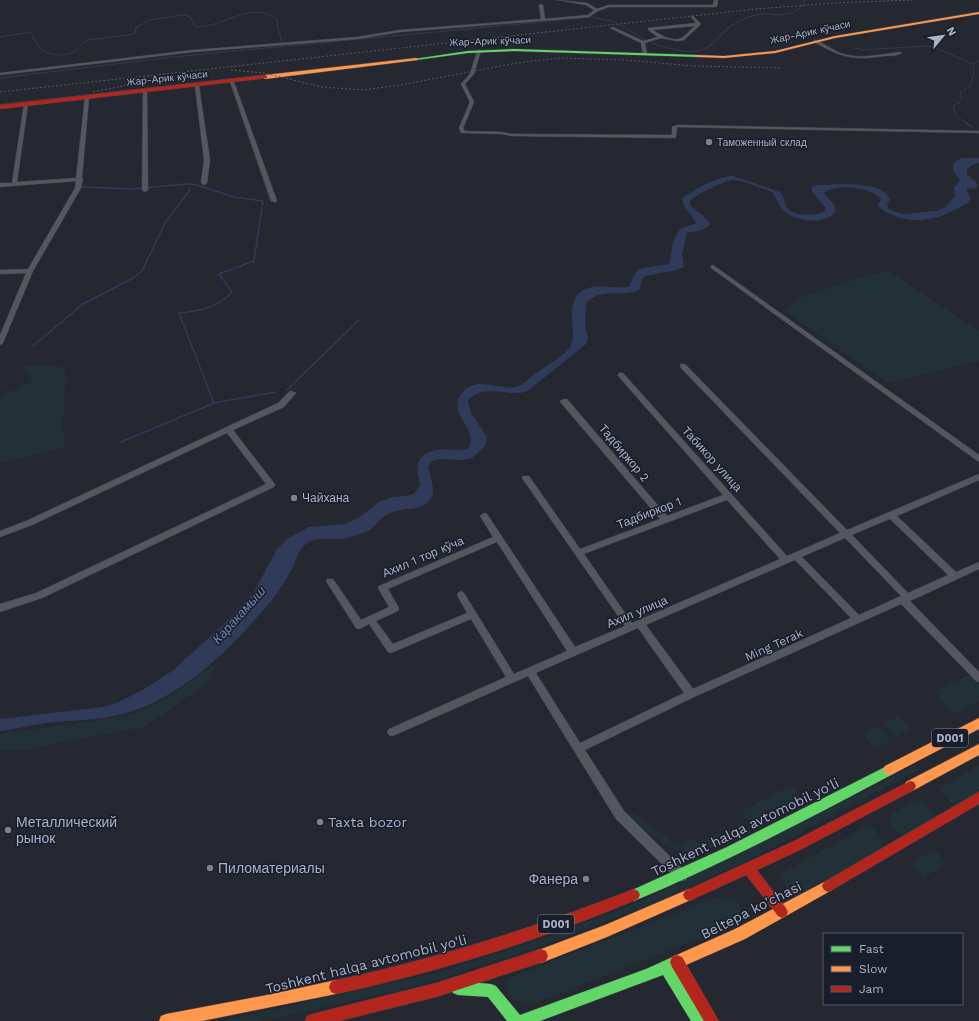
<svg xmlns="http://www.w3.org/2000/svg" width="979" height="1021" viewBox="0 0 979 1021" font-family="'Work Sans',sans-serif">
<rect width="100%" height="100%" fill="#252831"/>
<path fill="#223137" d="M889,271L979,331V361L899,381H885L786,312L797,299L869,275Z
M20,365L63,367L66,374L63,423L64,448L0,463V397L34,380Z
M217,662L208,683L144,727L36,747L31,750H0V734L127,716L149,708L173,694Z
M970,674L979,683V701L954,714L934,691Z
M899,716L911,729L896,737L884,723Z
M878,726L891,740L875,749L863,734Z
M916,765L920,769L751,859L654,903L548,944L434,981L394,992L260,1021H222L436,973L548,937L652,896Z
M979,765V793L955,806L954,805L942,794L940,788Z
M791,785L804,802L755,829L742,811Z
M916,800L925,803L935,817L905,836C897,833 890,824 889,816Z
M633,813L677,845L691,838L697,843L720,832L726,839C719,843 711,849 704,851C676,861 648,831 627,815Z
M867,826L873,828L884,841L883,848L794,897L781,880L784,872Z
M934,849L947,863L924,878L912,864Z
M722,896L736,901L745,917L743,921L531,1005C517,1004 506,997 507,982L511,977L717,897Z"/>
<path fill="#2f3b59" d="M962,158H979V163L972,165L967,169V174L976,182L978,185L976,188L966,189L971,199C967,204 963,205 958,208C933,223 901,226 878,206L881,199C872,187 835,183 824,193L835,206V212C825,226 792,221 782,209C778,204 776,197 772,192C764,189 741,180 733,180C725,180 701,193 693,198L690,201V205C696,213 707,215 710,225L702,230L687,233L682,254L684,267L677,270L645,276L642,280L639,290C619,298 602,287 586,303L585,325L588,339L586,344L530,389C527,391 523,393 518,393C502,394 479,385 468,401L471,413L487,437L485,446L472,458L461,460L440,459L431,462L428,468C434,486 439,503 415,508C406,510 396,509 388,514C381,517 377,525 370,530C364,533 354,536 347,538C335,541 321,536 309,542C298,548 297,559 292,569C285,582 276,596 266,607C229,650 184,695 129,712C105,720 79,720 54,722C36,724 18,729 0,731V719L104,707L121,701L146,688L172,671L223,625L239,609L254,592L277,549L287,539L309,527L345,524L360,517L379,502L392,497L406,496L414,494L420,485C419,479 416,469 418,464C424,443 453,452 468,449C480,428 446,415 461,394C477,372 504,395 521,385C526,382 529,378 533,375C543,368 563,357 570,347C579,333 562,303 583,290C596,283 615,289 629,287L634,275L639,269L669,264C672,254 672,235 681,229C686,225 691,227 696,223C692,214 684,210 682,199C691,191 721,175 733,176L780,192C785,197 784,204 788,209C796,217 817,216 825,211V207L812,192V187L817,185C834,185 884,179 890,200L887,203L888,208L895,212L904,214L936,211L946,207L955,196L954,187L960,180C952,171 948,163 962,158Z"/>
<g fill="none" stroke-linecap="round" stroke-linejoin="round">
<path stroke="#2f3b59" stroke-width="1" d="M0,37L30,32C34,37 36,44 40,48C48,56 65,57 74,52C80,48 82,42 89,40L135,34L136,28L149,20L184,15L190,17L196,27C225,27 251,0 277,19C276,28 282,35 282,45
M651,43C666,47 684,54 699,51C711,48 719,36 727,29C733,24 741,20 749,17C772,8 790,25 806,0
M856,48L863,50L926,46L933,47L973,64L974,70L971,85L960,93L962,99L959,103L953,106L956,116L967,124
M973,64L979,61
M0,78L172,57L592,17L615,22L647,41"/>
<path stroke="#2f3b59" stroke-width="1.5" d="M966,123L972,127
M82,187L132,189L185,184L197,185L234,197L263,201L254,261L219,274L232,292C217,308 200,311 179,313L214,403
M34,345L83,304L133,278L142,271L165,223L190,190
M287,390L359,320
M121,442L214,403L275,392"/>
<defs>
<path id="street" d="M557,0L587,3L597,9L609,5H713L714,0H718L717,6L715,7H609L598,11L589,17L400,32L357,39L193,52L0,75V73L193,50L357,37L400,30L541,19L539,5L541,4L543,5L545,19L588,15L594,10L586,5Z
M693,16L701,24L684,40L677,41L661,38L645,43L647,54L645,55L643,54L641,43L610,28L613,27L643,41L658,37L648,30V28L696,23L691,17ZM695,26C691,29 687,34 683,37C674,43 660,35 653,30Z
M815,40C824,43 831,49 840,53C859,60 881,54 900,52L902,53C897,56 890,56 884,56C853,61 841,57 814,42V40Z
M479,50L481,51L474,74L465,84L474,102L463,128L465,131L502,132L511,134L672,135V127L677,125L979,131V133L677,127L676,137L674,138L511,136L502,134L463,133H461L459,128L470,102L461,84L470,74L477,51Z
M230,81L234,82L277,201L276,202L271,201Z
M197,85L199,86L210,160L207,183L204,185L201,183L204,160L195,86Z
M145,91L147,92L148,190L145,192L142,190L143,92Z
M87,97L89,98L82,178L83,179L81,188L33,271L3,343L0,345V335L26,273L0,274V270L28,269L75,188L76,181L0,187V183H12L24,104L26,103L28,104L17,182L76,178L85,98Z
M713,265L979,455V462L711,268V266Z
M681,364H685L847,530L979,474V480L897,516L956,572L979,562V569L910,601L979,672V682L976,681L901,604L694,697L585,750L624,811L686,872L687,876L686,880L682,881L678,880L616,819L528,676L395,735L392,736L389,735L387,732L389,729L506,677L471,619L391,653L388,652L369,624L359,629L356,628L326,581L327,579H333L361,620L389,607L378,588L379,586L493,537L480,516L484,513L487,514L575,647L625,626L522,478L523,476H529L580,549L660,519L561,403L560,401L564,399H567L667,516L723,495L619,377L618,375L619,373H623L787,556L840,533L681,368L680,366ZM727,500L780,559L632,623L584,554ZM890,519L948,575L908,593L852,535ZM845,538L901,596L859,615L802,557ZM497,542L567,651L514,674L464,593L461,591L458,593L457,595L467,613L393,644L376,621L398,611L399,608L388,589ZM795,560L851,618L693,689L646,625ZM638,628L684,693L580,743L536,673Z
M290,391H292L296,393L284,407L233,430L274,483L275,485L274,487L42,598L0,612V604L36,593L266,484L227,433L32,525L0,537V531L26,521L278,403Z"/>
<path id="fast" d="M514,49L698,55L700,56L698,57L514,51L468,53L416,60L414,59L468,51Z
M889,765L893,766L895,770L893,774C808,819 723,864 634,901L630,899L628,895L630,891L727,847Z
M677,955L682,957L684,962L682,967L675,969L706,1021H691L663,975L540,1021H507L488,997L458,995L453,993L451,988L453,983L458,981L491,984L496,986L520,1015L646,969Z"/>
<path id="slow" d="M979,12V14L835,38L775,53L724,58L698,57L696,56L698,55L724,56L775,51L835,36Z
M416,58L418,59V60L265,79L262,77L265,75Z
M979,718V729L893,774L889,775L885,774L883,770L885,766Z
M979,744V755L914,790L910,791L906,790L904,786L906,782Z
M828,880L832,882L834,886L832,890L745,939L677,969L672,967L670,962L672,957L735,929Z
M689,889L693,891L695,895L693,899L607,937L541,963L536,961L534,956L536,951L605,925Z
M336,980L341,982L343,987L341,992L336,994L202,1021H159L161,1016L166,1014L272,994Z"/>
<path id="jam" d="M265,75L267,76V78L0,109V105Z
M910,781L914,782L916,786L914,790L800,850L757,870L786,908L788,912L786,916L782,918L778,916L746,875L689,901L685,899L683,895L685,891L792,842Z
M979,792V804L832,890L828,892L824,890L822,886L824,882Z
M634,889L638,891L640,895L638,899C541,940 439,972 336,994L331,992L329,987L331,982L336,980C440,958 535,927 634,889Z
M541,949L546,951L548,956L546,961L436,997L339,1021H305L307,1016L312,1014L436,983Z
M677,955L682,957L719,1021H704L672,967L670,962L672,957Z"/>
</defs>
<use href="#street" stroke="#40434a" stroke-width="1"/>
<use href="#fast" stroke="#40434a" stroke-width="1"/>
<use href="#slow" stroke="#40434a" stroke-width="1"/>
<use href="#jam" stroke="#40434a" stroke-width="1"/>
<use href="#street" fill="#545660" fill-rule="evenodd"/>
<use href="#fast" fill="#63d668" fill-rule="evenodd"/>
<use href="#slow" fill="#ff974d" fill-rule="evenodd"/>
<use href="#jam" fill="#b3261e" fill-rule="evenodd"/>
<path stroke="#575b63" stroke-width="1" stroke-dasharray="2 2" stroke-linecap="butt" d="M231,70L264,73L322,87L363,90L400,85L517,63L559,58L626,60L694,66L782,68
M0,92L756,9L835,3L912,0
M93,92L152,80"/>
</g>
<g fill="#7d8291" stroke="#181e2c" stroke-width="1.5">
<circle cx="709" cy="142" r="4"/>
<circle cx="294" cy="498" r="4"/>
<circle cx="320" cy="822" r="4"/>
<circle cx="8" cy="830" r="4"/>
<circle cx="210" cy="868" r="4"/>
<circle cx="586" cy="879" r="4"/>
</g>
<g text-anchor="middle" dominant-baseline="central" stroke-width="3" stroke-linejoin="round" paint-order="stroke">
<g font-size="10" fill="#acb2c4" stroke="#181e2c">
<text transform="translate(810 32) rotate(-12)">Жар-Арик кўчаси</text>
<text transform="translate(490 41) rotate(-2)">Жар-Арик кўчаси</text>
<text transform="translate(167 78) rotate(-6)">Жар-Арик кўчаси</text>
</g>
<g font-size="10" fill="#acb2c4" stroke="#181e2c" text-anchor="start">
<text x="717" y="142">Таможенный склад</text>
</g>
<g fill="#181e2c" stroke="#808696" stroke-width="1">
<rect x="932" y="729" width="36" height="18" rx="3"/>
<rect x="538" y="915" width="36" height="18" rx="3"/>
</g>
<g font-size="11" font-weight="bold" fill="#acb2c4">
<text x="950" y="738">D001</text>
<text x="556" y="924">D001</text>
</g>
<g font-size="12" fill="#acb2c4" stroke="#181e2c">
<text transform="translate(624 453) rotate(50)">Тадбиркор 2</text>
<text transform="translate(712 459) rotate(48)">Табикор улица</text>
<text transform="translate(649 513) rotate(-21)">Тадбиркор 1</text>
<text transform="translate(423 557) rotate(-23)">Ахил 1 тор кўча</text>
<text transform="translate(637 612) rotate(-23)">Ахил улица</text>
<text transform="translate(774 645) rotate(-24)">Ming Terak</text>
</g>
<g font-size="12" fill="#acb2c4" stroke="#181e2c" text-anchor="start">
<text x="302" y="498">Чайхана</text>
</g>
<g font-size="13" font-style="italic" fill="#7485ae" stroke="#181e2c">
<text transform="translate(239 615) rotate(-48)">Каракамыш</text>
</g>
<g font-size="14" fill="#acb2c4" stroke="#181e2c" text-anchor="start">
<text x="16" y="822">Металлический<tspan x="16" dy="16">рынок</tspan></text>
<text x="328" y="822">Taxta bozor</text>
<text x="218" y="868">Пиломатериалы</text>
<text x="578" y="879" text-anchor="end">Фанера</text>
</g>
<g font-size="14" fill="#acb2c4" stroke="#181e2c">
<text transform="translate(745 827) rotate(-26)">Toshkent halqa avtomobil yo'li</text>
<text transform="translate(751 910) rotate(-27)">Beltepa ko'chasi</text>
<text transform="translate(366 964) rotate(-14)">Toshkent halqa avtomobil yo'li</text>
</g>
</g>
<rect x="823" y="933" width="140" height="72" fill="#181e2c" stroke="#535969"/>
<rect x="831" y="946" width="20" height="6" fill="#63d668" stroke="#535969"/>
<text x="859" y="953" font-size="12" fill="#acb2c4">Fast</text>
<rect x="831" y="966" width="20" height="6" fill="#ff974d" stroke="#535969"/>
<text x="859" y="973" font-size="12" fill="#acb2c4">Slow</text>
<rect x="831" y="986" width="20" height="6" fill="#b3261e" stroke="#535969"/>
<text x="859" y="993" font-size="12" fill="#acb2c4">Jam</text>
<g transform="translate(943 36) rotate(61)" stroke="#181e2c" stroke-width="3" paint-order="stroke">
<path d="M0-3L7 15L0 10L-7 15Z" fill="#acb2c4"/>
<text y="-6" font-size="11" font-weight="bold" text-anchor="middle" fill="#acb2c4">N</text>
</g>
</svg>
